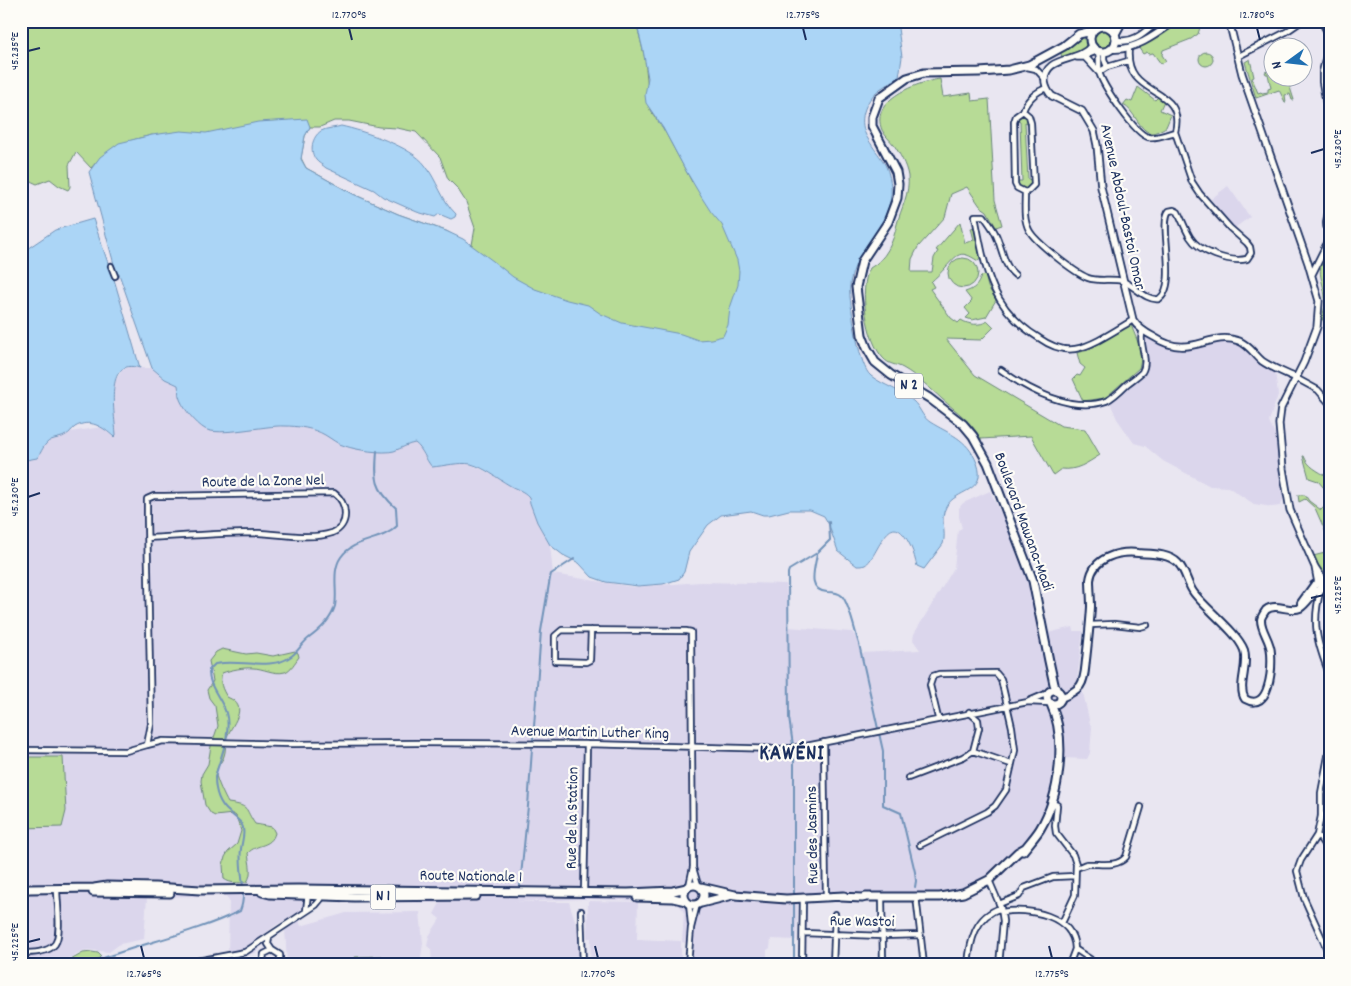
<svg xmlns="http://www.w3.org/2000/svg" width="1351" height="986" viewBox="0 0 1351 986" font-family="Dekko,sans-serif">
<rect width="100%" height="100%" fill="#e9e6f1"/>
<filter id="ink" filterUnits="userSpaceOnUse"><feTurbulence type="fractalNoise" baseFrequency=".02" numOctaves="2"/><feDisplacementMap in="SourceGraphic" scale="10" xChannelSelector="R" yChannelSelector="G"/><feConvolveMatrix kernelMatrix="1 2 1 2 8 2 1 2 1" color-interpolation-filters="sRGB"/></filter>
<g filter="url(#ink)">
<path fill="#dbd6ec" d="M1228,186L1250,217L1233,229L1219,215L1222,213L1211,199Z
M1147,336L1173,350L1199,347L1219,343H1238L1267,369L1275,371L1278,395L1269,421L1275,434L1282,479L1284,497L1280,506L1272,507L1254,504L1228,487L1210,486L1163,461L1145,446L1134,443L1117,419L1109,400L1121,393L1146,370L1148,364L1144,338Z
M131,366L140,368H152L165,379L178,385L179,393L186,410L198,424L214,431L284,426L305,427L324,434L346,447L383,452L393,451L409,444L415,443L422,450L423,454L432,467L458,463L472,465L498,477L509,485L524,492L529,497L530,503L537,522L550,545L553,574L633,587L701,582L786,584L788,607V627L852,632L858,640L861,653L920,650L913,640L914,634L954,568L958,530L962,528L959,517V508L963,503L990,491L1008,527L1022,566L1031,592L1039,635L1073,627L1074,631H1083L1077,681L1082,688L1090,724L1092,727L1090,753L1087,759L1063,758L1060,779L1048,821L1039,839L1019,860L988,886L953,898L915,901H798L796,940L771,939L770,948L767,950V965H690L692,945L682,942L684,913L681,907L675,902L584,899L515,902H569L578,930L579,965H432L431,949L427,946L429,936L440,919L434,914L440,903L305,900L300,912L276,925L258,939L259,948L256,953L228,958L229,901L226,896H207L147,897L144,939L120,944L109,952L89,950L76,954L73,958L60,960L59,965H21V461L37,458L45,444L50,440L65,436L70,432L102,427L114,437V383L122,370Z
M588,901L638,902L637,939L681,941V965H590L591,938H587Z
M420,912L423,943L420,965H287L285,927L297,920H299L301,926L346,913Z"/>
<path fill="#b7db96" stroke="#69857a" fill-rule="evenodd" d="M21,21H636L645,59L650,110L663,128L692,182L713,127L761,381L152,135C123,142 111,145 91,168L76,152L69,165L70,187L68,190L59,186L50,179L37,184L26,179L21,181ZM334,121H349L379,127L397,128L416,132L440,157L448,179L457,188L466,202L475,228L472,245L446,231L398,214L353,194L306,168L301,158L305,136L310,127H320Z
M1180,21H1202L1198,34L1191,39L1163,50L1162,55L1166,61L1161,64L1153,53L1148,54L1147,52L1143,54L1138,47L1165,29L1169,30L1180,23Z
M1093 39a10 10 0 1 1 20 0a10 10 0 1 1-20 0Z
M1081,38L1086,40C1088,53 1072,54 1062,57L1060,51Z
M1199 59a7 7 0 1 1 14 0a7 7 0 1 1-14 0Z
M1250,59L1254,77L1252,78L1258,93L1261,92L1262,93L1268,92V89L1271,88L1268,74H1266L1265,72L1273,69L1274,78H1287L1294,100H1292L1290,94L1285,95L1286,102H1285L1279,90L1256,98L1245,62Z
M940,79L943,97L971,93L972,101L989,99L995,200L1002,225L996,227L987,211L980,206L967,187L951,194L945,217L918,247L912,259L911,272H932L934,258L938,251L936,250L960,222L965,243L974,240L971,228L975,227L982,258L978,261C960,249 958,254 945,268C941,273 936,277 931,282L934,287L930,289L951,318L958,323L961,320C969,325 980,326 988,321L994,327L981,340L946,339L975,375L1061,426L1085,429L1100,455C1087,463 1077,471 1061,469L1053,475L1031,436L981,439C971,421 957,412 942,399C930,388 917,376 903,368C896,364 889,365 883,358C867,341 858,288 870,268C886,259 893,243 897,224C901,208 910,194 908,176C906,165 900,154 894,145C890,140 885,136 882,130C869,99 918,82 940,79Z
M1138,87L1155,100L1158,97L1164,101L1160,110L1171,115L1166,127C1162,129 1156,133 1151,133C1139,131 1134,109 1123,105L1127,100L1132,102Z
M1022,114L1028,118L1029,124L1025,122L1028,179L1032,180V186L1026,189L1019,187L1017,181H1022L1020,122L1016,120L1017,118Z
M1330,250V325H1327L1322,319C1323,313 1325,308 1325,303C1326,280 1311,272 1330,250Z
M948 273a15 15 0 1 1 30 0a15 15 0 1 1-30 0Z
M985,275L988,287L996,300L986,317L972,320L966,318L970,314L965,308L972,301L965,292C974,289 978,286 981,276Z
M1131,325L1139,345L1141,359L1139,368L1105,398L1083,401L1073,379L1077,375L1080,376L1085,368L1080,364L1077,353L1088,350Z
M1303,456H1304C1308,467 1318,471 1328,477L1330,476L1328,481L1330,484V495L1318,481L1309,478Z
M1298,495H1305L1309,501L1321,510L1330,501V566L1325,572L1319,569L1313,556L1325,553L1329,540L1315,508L1305,499L1299,502Z
M222,649L246,654L256,653L273,656L295,651L298,653L299,657C295,662 291,670 285,672C274,675 263,668 253,668C245,667 230,670 222,673C219,682 222,689 227,697C252,707 230,725 226,740C225,745 226,751 224,756C222,762 216,767 216,774C216,779 225,798 228,803C251,806 244,808 255,824L272,827L275,833C271,848 257,843 248,853C249,863 253,873 247,882C238,883 231,884 224,879L223,865L225,857L228,852L237,844L241,831L236,816L233,814L215,816L211,814L205,805L201,781L202,774L208,764L211,746L218,726L215,706L209,698L207,690L213,681L209,661L216,652Z
M21,757H63L66,811L62,827L21,828Z
M92,952L98,953L101,956L92,965H62L83,953Z
M382,956V965H356L355,957Z"/>
<path fill="#abd5f6" stroke="#7193b9" d="M636,21H897L902,57L899,77C893,81 886,85 880,89C864,101 857,122 868,139C879,158 888,161 891,186C895,228 845,252 850,297C852,313 859,367 871,376C884,386 901,390 913,401C920,407 922,417 930,422C949,434 967,438 977,463C988,493 955,489 946,507C939,520 947,531 943,544L924,569L917,566C915,560 914,553 911,547C889,501 879,557 865,565C862,566 860,566 857,566L838,551L828,523L824,516L810,510H789L769,515H763L751,511L721,515L708,525L689,552L684,572L679,579L663,584L638,586L606,582L592,577L579,563L563,555L550,545L537,522L530,503L529,497C523,490 517,490 509,485C497,478 485,468 471,464C459,462 444,466 432,467C425,459 423,449 415,443C408,444 402,448 394,451C383,454 356,450 345,446C337,444 332,439 325,435C313,428 298,426 284,426C266,425 219,437 205,429C196,424 181,406 179,396C178,392 179,390 178,385L165,379L152,368L119,274L116,273L114,274L113,276L140,368C103,356 115,415 116,435L114,437C103,427 90,418 75,427C72,429 70,433 66,435C62,438 56,438 51,440C43,444 42,452 37,458L21,461V253L55,230L93,219L109,266L113,269L115,268L89,172L100,157L119,143L152,135L181,131L206,133L258,122L307,119L310,127L305,136L301,159L306,168L353,194L398,214L446,231L463,239L493,261L513,277L535,289L567,300L588,305L601,314L622,323L681,334L698,340L711,339L723,336L728,325L730,308L738,285L739,271L737,260L722,225L711,212L702,198L686,171L663,128L646,103L645,95L648,78L643,50Z
M341,126C364,131 412,147 425,165C437,180 442,201 456,214L455,217L451,219L439,214L435,217L417,212L383,197L374,190L326,168C323,165 318,163 316,160C309,151 312,137 321,131C326,128 336,128 341,126Z"/>
<g fill="none" stroke-linecap="round" stroke-linejoin="round">
<path stroke="#7193b9" stroke-width="2" d="M817,554C815,568 806,590 827,592C832,592 838,592 842,596C849,603 855,632 859,644L883,751V805L901,813L915,872L916,881L915,887
M533,740L541,631L550,578L551,574L574,559
M520,886L528,806L532,749
M85,965C136,944 190,935 240,911C248,892 238,869 241,849C242,841 246,830 241,823C238,819 232,815 229,812C218,803 215,791 215,777C220,759 232,732 226,713C221,697 208,687 209,670L215,664L223,663C242,661 274,669 290,657C298,652 301,644 309,638C320,630 331,620 335,606C338,591 331,571 341,557C354,538 382,542 397,526L396,508C374,488 375,479 377,451
M794,965V752L789,718L788,573L789,570L817,553L830,540L829,522"/>
<defs>
<path id="minor" d="M1321,21L1330,37
M1330,41L1322,72V82L1330,125
M1129,48C1123,100 1187,83 1175,132
M1098,52C1100,59 1098,68 1100,75C1105,88 1135,134 1148,137C1156,139 1167,134 1175,132
M1104,52V59L1107,67
M1237,57L1286,32L1302,21
M1027,67L1036,69L1045,79
M1099,72L1107,67L1128,61
M1023,111L1029,116L1031,123L1034,185L1028,191L1025,192L1017,188L1015,184L1014,122L1016,116Z
M1023,111C1026,101 1036,91 1047,88
M1025,192C1025,204 1023,219 1029,230C1035,242 1075,273 1088,278C1099,282 1111,278 1122,281C1135,285 1145,301 1159,299C1179,286 1158,223 1169,211L1174,210L1178,212C1182,220 1185,229 1190,237C1199,252 1229,263 1247,259L1251,253L1250,247L1247,243L1230,228L1200,194L1192,182L1175,132
M1330,207C1327,217 1323,226 1330,234
M111,266L115,276
M1015,275C1003,266 1002,246 995,233C992,227 988,222 984,216H975C985,268 990,308 1039,338C1049,345 1062,351 1075,349C1093,346 1116,330 1133,320
M1001,370C1028,390 1072,413 1106,401C1113,398 1121,390 1127,384C1132,380 1138,376 1142,372C1150,359 1137,343 1143,330
M1296,378L1318,390L1330,404
M1321,589C1311,623 1317,643 1330,676
M1090,625L1114,624L1140,627L1147,625
M591,630L590,660L586,662L555,661V636L562,630L686,631L691,632L693,867L689,886
M1029,701L1048,693
M824,742L826,898
M147,745L163,741L292,744L417,743L587,744L782,749L801,747L1028,702L1049,703
M1330,746L1321,793V816L1317,835L1301,860L1297,871L1304,898L1330,956
M21,750L126,751L147,745L151,724L147,519V499L154,496H164L334,493C348,503 350,526 332,533C311,540 281,534 259,533C222,533 185,536 148,538
M973,751L1011,764
M908,778L963,757L973,751L979,728L978,720L969,712
M1051,803L1057,805L1055,826L1056,833L1073,855L1076,864L1075,895L1062,923
M1321,816L1330,813
M1317,835C1329,848 1331,860 1326,876
M920,845L987,812L995,806L1006,790L1015,750L1012,727L1001,679L996,673L939,674L933,676L930,685L938,718
M693,868L698,885
M1076,868C1080,867 1083,865 1087,864C1100,863 1116,868 1126,857L1141,807
M989,880L1001,908L1003,921L999,965
M584,892L587,744
M916,896L924,965
M882,897L883,965
M689,903L691,924
M999,904L1019,896L1024,888L1053,877L1075,876
M306,911L308,893
M581,911L583,965
M1002,912C1028,907 1074,915 1075,949
M803,933L882,936L920,935
M269,937L268,944L272,950
M1075,949L1090,959L1094,965
M21,953C31,953 48,953 55,944C62,934 57,902 57,889
M176,965L245,952L316,905L321,899V893
M265,965L263,960L264,954L272,950L280,955V961L279,965
M688,965L691,928L697,904
M802,965L803,897
M833,965L835,914
M860,965L878,962L921,965
M968,965C970,941 975,916 1001,908
M1069,965L1075,949"/>
<path id="tertiary" d="M1229,21L1242,74L1308,263L1319,301L1317,327L1304,362L1281,408L1279,424L1283,469L1290,510L1315,567L1324,581L1322,587L1318,583L1315,567
M1116,40C1133,45 1145,32 1158,21
M1091,46C1079,63 1043,55 1045,82C1046,88 1048,92 1052,96L1082,111L1094,131L1097,145L1101,187L1133,320C1138,328 1146,333 1154,337C1191,361 1208,330 1239,341C1249,345 1254,354 1262,361C1272,368 1285,373 1296,378
M1112,49C1135,51 1157,34 1175,21
M1086,55L1096,51
M1077,57H1085L1099,72
M1312,274L1330,238"/>
<path id="secondary" d="M1301,603L1314,585L1324,581L1330,585
M1061,698C1068,695 1075,692 1080,686C1085,679 1085,669 1086,660C1088,642 1090,625 1091,607C1091,598 1090,587 1090,580C1093,557 1119,551 1138,553C1151,554 1168,553 1178,563C1186,571 1187,584 1194,593C1207,610 1237,632 1244,650C1249,666 1237,686 1245,699C1270,713 1272,668 1271,653C1271,641 1261,631 1261,620C1261,617 1264,613 1266,610C1276,602 1290,613 1300,608C1311,601 1314,585 1330,588"/>
<path id="primary" d="M1090 39a13 13 0 1 1 26 0a13 13 0 1 1-26 0Z
M1115,34L1122,21
M1047 697a7 7 0 1 1 14 0a7 7 0 1 1-14 0Z
M1057,691L1054,684L1049,661L1033,581L988,463L973,436L963,424L929,398L891,375L875,362L867,348L862,335L856,287L862,261L888,222L897,198L898,184L896,172L872,126V117L879,98L907,78L924,73L979,72L1009,70L1029,65L1064,46L1079,34L1092,31
M1023,851C1029,843 1035,837 1040,829C1060,796 1067,739 1051,704
M684 895a10 10 0 1 1 20 0a10 10 0 1 1-20 0Z
M701,887L735,895L786,899L844,896
M21,891L29,889L94,888L107,886L155,887L200,890L298,889L628,893L673,891L687,888
M93,892L170,893
M262,892L270,894L354,897L476,896
M637,897L673,898L686,901
M841,897L862,898L866,897H940L963,893L989,880L1018,852L1025,848
M701,903L729,896"/>
</defs>
<use href="#minor" stroke="#1b2f5e" stroke-width="8"/>
<use href="#tertiary" stroke="#1b2f5e" stroke-width="9"/>
<use href="#secondary" stroke="#1b2f5e" stroke-width="10"/>
<use href="#primary" stroke="#1b2f5e" stroke-width="11"/>
<use href="#minor" stroke="#fdfcf7" stroke-width="4.5"/>
<use href="#tertiary" stroke="#fdfcf7" stroke-width="5.5"/>
<use href="#secondary" stroke="#fdfcf7" stroke-width="6"/>
<use href="#primary" stroke="#fdfcf7" stroke-width="7"/>
</g>
</g>
<path fill="none" stroke="#1b2f5e" stroke-width="2" d="M349,28L352,40M803,28L806,40M1257,28L1260,40M28,51L40,48M1311,153L1324,149M28,497L40,493M1311,598L1324,595M28,942L40,939M141,946L144,958M595,946L598,958M1049,946L1052,958"/>
<g text-anchor="middle" dominant-baseline="central" stroke-width="4.5" stroke-linejoin="round" paint-order="stroke">
<g fill="#fdfcf7" stroke="#5f6c8c" stroke-width="1">
<rect x="895" y="373.5" width="28" height="25" rx="4"/>
<rect x="370.5" y="884.5" width="25" height="25" rx="4"/>
</g>
<g font-size="15" font-weight="bold" fill="#1b2f5e">
<text x="909" y="386">N 2</text>
<text x="383" y="897">N 1</text>
</g>
<g font-size="16" fill="#1b2f5e" stroke="#fdfcf7">
<text transform="translate(1122 207) rotate(78)">Avenue Abdoul-Bastoi Omar</text>
<text transform="translate(263 482) rotate(-1)">Route de la Zone Nel</text>
<text transform="translate(1023 522) rotate(70)">Boulevard Mawana-Madi</text>
<text transform="translate(590 733) rotate(1)">Avenue Martin Luther King</text>
<text transform="translate(573 818) rotate(-89)">Rue de la Station</text>
<text transform="translate(813 835) rotate(-91)">Rue des Jasmins</text>
<text transform="translate(471 877) rotate(1)">Route Nationale 1</text>
<text transform="translate(862 922) rotate(1)">Rue Wastoi</text>
</g>
<g font-size="21" font-weight="bold" letter-spacing="1" fill="#1b2f5e" stroke="#fdfcf7">
<text x="792" y="755">KAWÉNI</text>
</g>
</g>
<rect width="1351" height="986" fill="none" stroke="#fdfcf7" stroke-width="55"/>
<g transform="translate(1288 62) rotate(255)"><circle r="24" fill="#fdfcf7" stroke="#a3aaba"/>
<path d="M0-4L9 19L0 12L-9 19Z" fill="#1f6fb2"/>
<text y="-8" font-size="14" font-weight="bold" text-anchor="middle" fill="#1b2f5e">N</text>
</g>
<rect x="28" y="28" width="1296" height="930" fill="none" stroke="#1b2f5e" stroke-width="2"/>
<g font-size="12" text-anchor="middle" fill="#1b2f5e">
<text x="349" y="18">12.770°S</text>
<text x="803" y="18">12.775°S</text>
<text x="1257" y="18">12.780°S</text>
<text transform="translate(14 51) rotate(-90)" y="4">45.235°E</text>
<text transform="translate(1337 149) rotate(-90)" y="4">45.230°E</text>
<text transform="translate(14 497) rotate(-90)" y="4">45.230°E</text>
<text transform="translate(1337 595) rotate(-90)" y="4">45.225°E</text>
<text transform="translate(14 942) rotate(-90)" y="4">45.225°E</text>
<text x="144" y="977">12.765°S</text>
<text x="598" y="977">12.770°S</text>
<text x="1052" y="977">12.775°S</text>
</g>
</svg>
